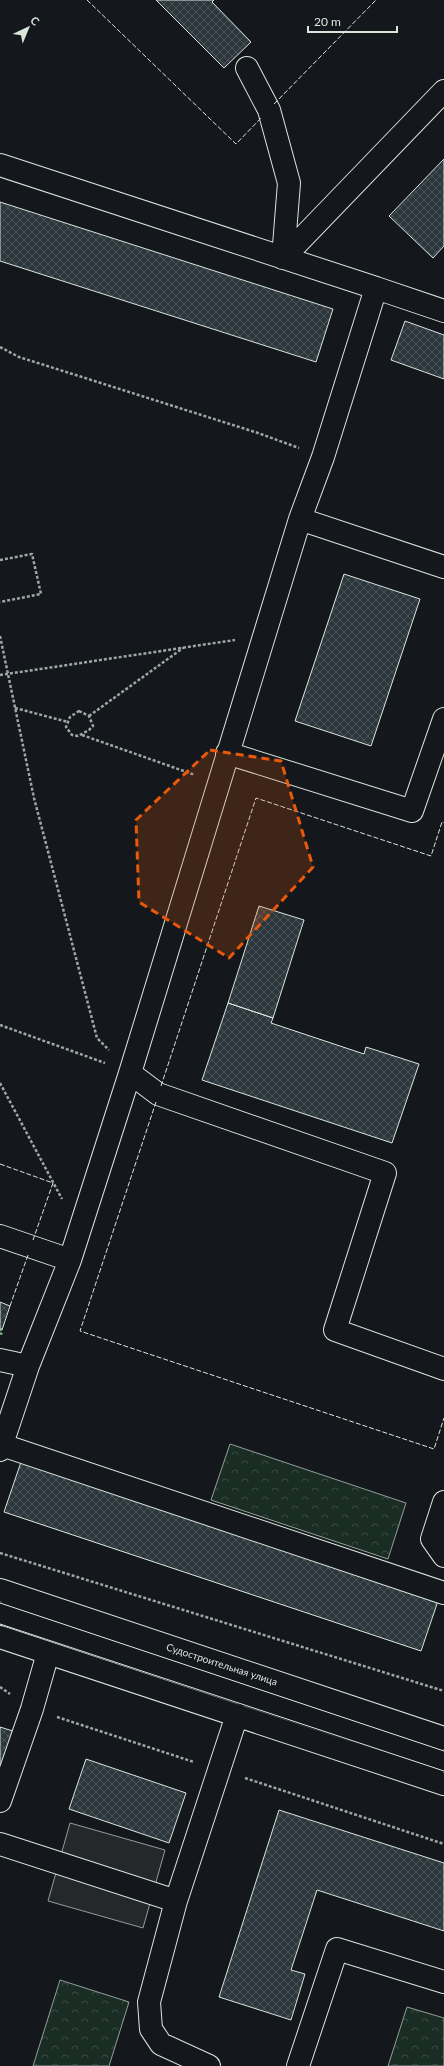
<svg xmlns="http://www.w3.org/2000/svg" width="444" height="2066" viewBox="0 0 444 2066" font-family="Lato,sans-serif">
<defs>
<pattern id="park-crowns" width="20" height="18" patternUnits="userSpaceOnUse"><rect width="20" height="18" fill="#1a2d24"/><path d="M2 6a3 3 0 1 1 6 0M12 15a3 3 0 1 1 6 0" fill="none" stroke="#3b4b43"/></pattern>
<pattern id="building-cross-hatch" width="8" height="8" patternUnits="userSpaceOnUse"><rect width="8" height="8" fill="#2c363c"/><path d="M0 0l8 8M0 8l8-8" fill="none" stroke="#4a5358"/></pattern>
</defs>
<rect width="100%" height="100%" fill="#14181c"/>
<path fill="url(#park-crowns)" stroke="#939e99" d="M230,1444L406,1503L388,1559L211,1500Z
M60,1980L129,2002L109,2066H33Z
M407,2007L444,2018V2066H388Z"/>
<path fill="#24282b" stroke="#939e99" d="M70,1823L165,1850L143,1928L48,1901Z"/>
<path fill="url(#building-cross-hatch)" stroke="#d8e6dc" d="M156,0H214L212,2L251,42L224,68Z
M444,159V246L433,258L389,216Z
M0,202L333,309L316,362L0,261Z
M405,321L444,335V379L391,360Z
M344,574L420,599L371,746L295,721Z
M259,906L304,920L273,1018L228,1003Z
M228,1003L273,1018L271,1023L364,1054L366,1047L419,1064L392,1143L202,1080Z
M0,1302L10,1306L2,1330L0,1329Z
M22,1459L439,1598L421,1651L4,1512Z
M0,1727L16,1732L0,1778Z
M86,1759L186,1793L169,1843L69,1809Z
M279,1810L444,1863V1931L317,1890L291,1970L305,1974L291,2020L219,1997Z"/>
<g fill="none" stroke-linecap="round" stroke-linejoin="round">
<defs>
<path id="minor" d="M247,68L269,110L289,183L283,258L444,91
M0,165L376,288
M300,519L444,567
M227,753L412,811L444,719
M130,1073L158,1094L385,1173L335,1330L444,1369
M0,1236L70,1260
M0,1360L28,1366
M2,1445L444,1593
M0,1450L28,1366L70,1260L130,1073L300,519L323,457L376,288L444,311
M444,1502L432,1539L444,1556
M0,1590L444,1738
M0,1613L444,1761
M0,1637L444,1784
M0,1801L32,1709L48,1653
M0,1844L176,1901
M209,2066L161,2044L151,2029L149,2002L176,1901L237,1715
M298,2066L337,1949L444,1982"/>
</defs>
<use href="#minor" stroke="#d8e6dc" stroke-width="24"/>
<path stroke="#9da8a2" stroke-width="2.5" stroke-dasharray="3 2" stroke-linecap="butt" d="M0,347L19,357L258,433L299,448
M0,560L32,554L41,594L0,602
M0,636L34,798L97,1038L109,1050
M0,675L235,640
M15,708L68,722
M79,711L89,716L93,726L89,730L78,736L72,735L66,727L70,717Z
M89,716L183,648
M82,735L195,775
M0,1025L105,1063
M0,1083L62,1199
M0,1553L444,1691
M0,1687L10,1694
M57,1717L194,1762
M245,1778L444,1844"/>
<use href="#minor" stroke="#14181c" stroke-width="22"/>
<path stroke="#d8e6dc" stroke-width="1" d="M0,1603L444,1751
M0,1624L444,1771"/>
<path stroke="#8ac095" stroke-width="3" stroke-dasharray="2 3" stroke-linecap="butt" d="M0,1329L2,1330L0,1337"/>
<path stroke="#d8e6dc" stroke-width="1" stroke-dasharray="5 2" stroke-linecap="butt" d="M87,0L236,144L262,117
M274,104L376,0
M161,1086L256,798L431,856L442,822L444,823
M156,1102L80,1331L434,1449L444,1418
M0,1164L53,1183L33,1240
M10,1306L28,1255"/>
</g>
<path fill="#e8590c" fill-opacity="0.2" stroke="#e8590c" stroke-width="3" stroke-dasharray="8 5" stroke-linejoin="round" d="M210,750L281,761L313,867L229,958L139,902L136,820Z"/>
<g text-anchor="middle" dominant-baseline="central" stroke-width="3" stroke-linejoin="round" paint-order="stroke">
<g font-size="10" fill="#d8e6dc" stroke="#14181c">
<text transform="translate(222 1664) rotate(18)">Судостроительная улица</text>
</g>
</g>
<g transform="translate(28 28) rotate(44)" stroke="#14181c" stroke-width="3" paint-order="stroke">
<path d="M0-3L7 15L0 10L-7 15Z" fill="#d8e6dc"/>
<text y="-6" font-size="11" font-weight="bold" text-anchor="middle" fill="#d8e6dc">С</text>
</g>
<path d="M308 26v6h89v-6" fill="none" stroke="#d8e6dc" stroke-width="2"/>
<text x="314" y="26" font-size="12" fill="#d8e6dc" stroke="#14181c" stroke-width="3" paint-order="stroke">20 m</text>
</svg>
